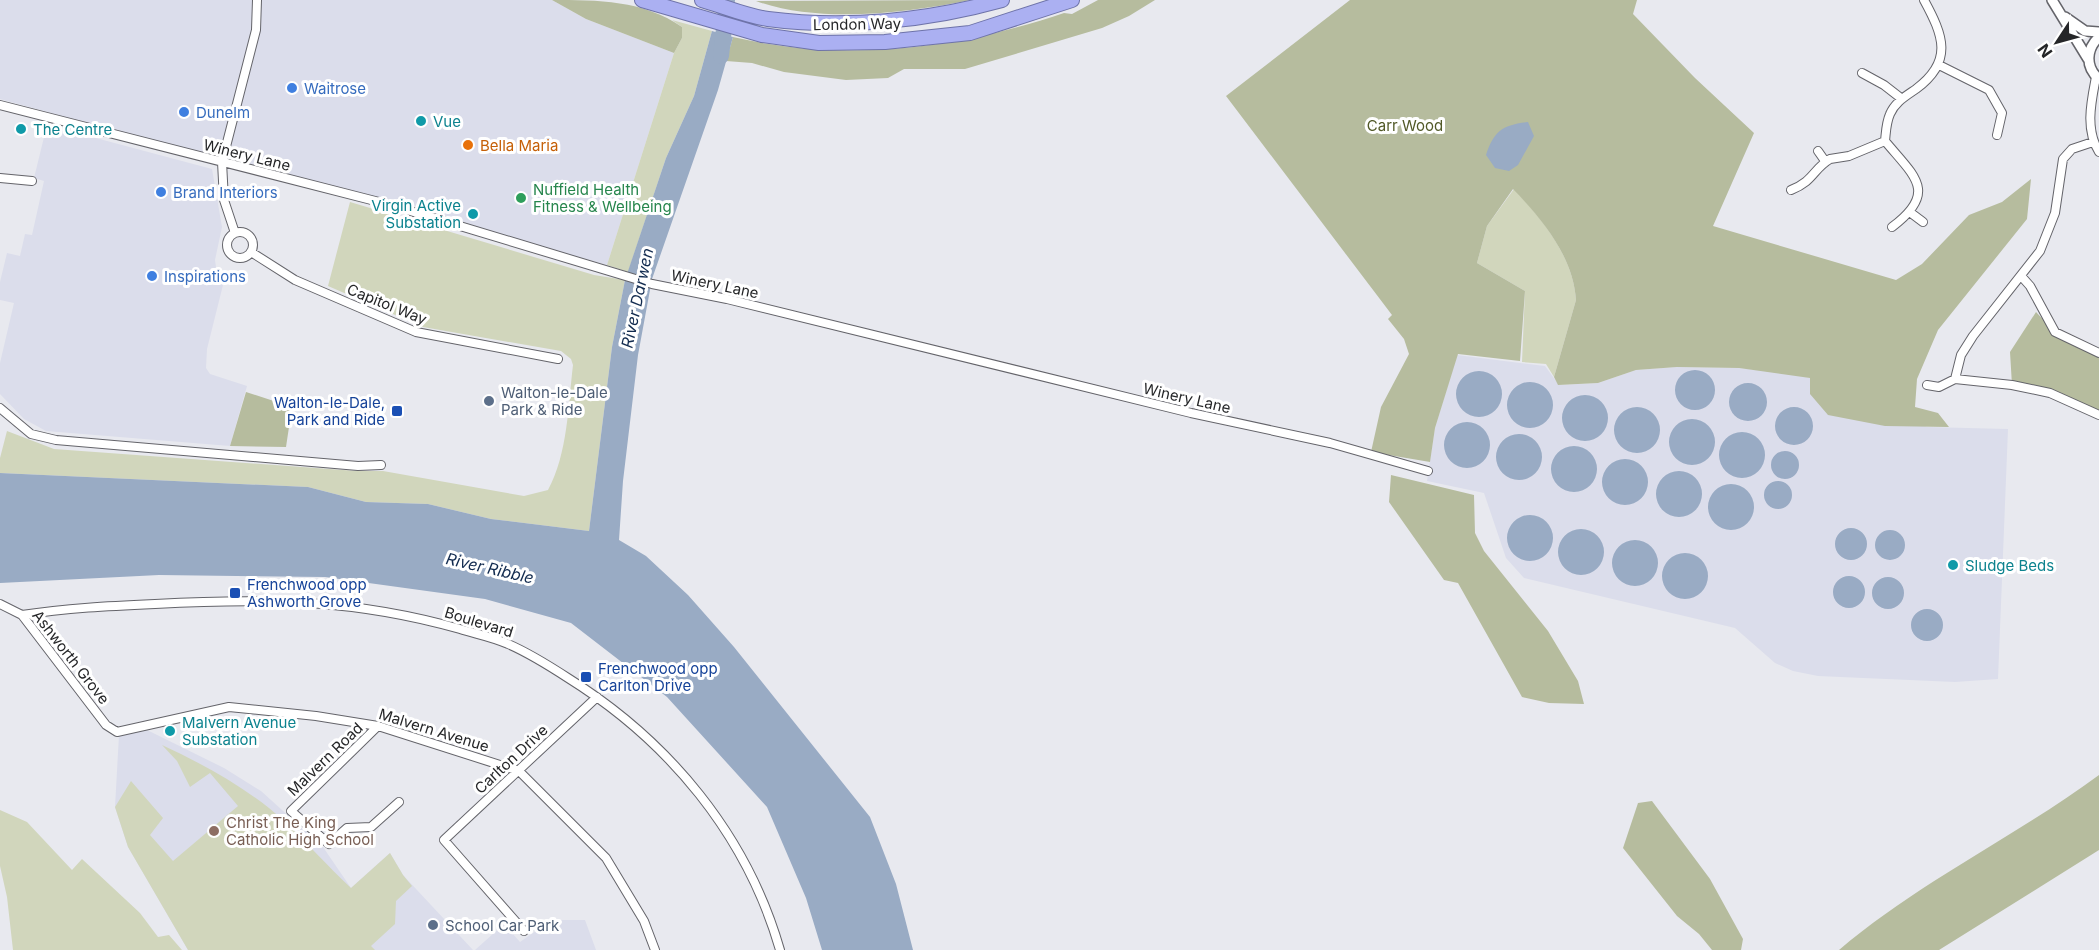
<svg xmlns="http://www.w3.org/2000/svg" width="2099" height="950" viewBox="0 0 2099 950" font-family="Inter,sans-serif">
<rect width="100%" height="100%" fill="#e8e9ef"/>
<path fill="#dbddeb" d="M0,0H552L586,19L674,53L607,265L0,99Z
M47,125L212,169L222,227L215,260L217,274L225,277L207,349L206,368L210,374L247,386L230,446L46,431L24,419L0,394V363L14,303L0,300V282L7,253L20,256L25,234L32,235L44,181L34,178Z
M1457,355L1545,366L1559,385L1598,383L1636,370L1677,367L1739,368L1794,374L1810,378L1927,427L2008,429L1998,679L1955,682L1818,676L1793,671L1775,663L1735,628L1524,578L1506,558L1484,493L1427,481L1435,428Z
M145,729L224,768L261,791L323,847L351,888L390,853L403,875L473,950H188L128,847L115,807L119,735Z
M560,920H585L596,950H475L504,924L520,942L540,928Z"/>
<path fill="#d1d6bc" d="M672,20L712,31L694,96L666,158L628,272L607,265L674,53L682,38V27Z
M1514,189C1542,219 1573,256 1576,300L1554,377L1546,364L1522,362L1525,291L1477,263L1487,226Z
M350,202L594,275L625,280L612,347L589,531L491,519L428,504L366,502L308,487L0,473V458L7,431L54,449L357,471H383L524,496L548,490C568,453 568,406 573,365L571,359L561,351L423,327L328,286Z
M162,745C203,764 249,789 283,820C306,841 327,866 351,888L390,853L403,875L412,886L396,901L395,924L371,946L375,950H188L128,847L115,807L131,781L163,818L150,835L173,861L238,806L210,773L190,787L177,761Z
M0,810L27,822L72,870L82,859L140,913L158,937L169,935L182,950H13L7,897L0,866Z"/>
<path fill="#b6bc9e" d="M552,0C598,0 643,0 682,27V38L674,53L586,19Z
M971,0C906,13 819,24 756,1Z
M1098,0H1155L1129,16L1102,28L965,69H904L888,78L846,80L784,72L752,63L726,61L733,37C844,63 957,49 1064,13L1072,14Z
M1350,0H1637L1633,14L1695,78L1754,133L1713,226L1896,280L1922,264L1969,215L2002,202L2031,179L2027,219L1938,330L1917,379L1915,407L1938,413L1949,427L1885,426L1828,415L1810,394V378L1739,368L1677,367L1636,370L1598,383L1558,385L1554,377L1576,300C1573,256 1542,219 1513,189L1487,226L1477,263L1525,291L1520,361L1458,354L1435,428L1430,462L1371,452L1381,407L1409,354L1404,339L1388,319L1392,315L1226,96Z
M2036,312L2055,332L2099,353V415L2050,393L2012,385L2010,352Z
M246,392L292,407L286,447L230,446Z
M1391,475L1474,495L1475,533L1484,551L1548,631L1578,681L1584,704L1549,703L1522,697L1458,583L1444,580L1389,502Z
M2099,775V850L1939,950H1839C1919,882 2015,837 2099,775Z
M1652,801L1710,879L1743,939L1741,950H1712L1699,934L1677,916L1623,848L1638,803Z"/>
<path fill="#99abc4" d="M712,31L733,37L718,90L652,279L638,355L623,481L619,540L646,556L688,595L734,647L870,817L896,884L913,950H822L806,898L767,807L667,697L571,623L485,599L325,577L159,575L0,583V473L308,487L366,502L428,504L491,519L589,531L612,347L625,280L666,158L694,96Z
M1528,122L1534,136L1518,165L1509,171L1495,168L1486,155C1494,131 1502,125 1528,122Z
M1675 390a20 20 0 1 1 40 0a20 20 0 1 1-40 0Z
M1456 394a23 23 0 1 1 46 0a23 23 0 1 1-46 0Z
M1507 405a23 23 0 1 1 46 0a23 23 0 1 1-46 0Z
M1729 402a19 19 0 1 1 38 0a19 19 0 1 1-38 0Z
M1562 418a23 23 0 1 1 46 0a23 23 0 1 1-46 0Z
M1614 430a23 23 0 1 1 46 0a23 23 0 1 1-46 0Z
M1775 426a19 19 0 1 1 38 0a19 19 0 1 1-38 0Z
M1669 442a23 23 0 1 1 46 0a23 23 0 1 1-46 0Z
M1444 445a23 23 0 1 1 46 0a23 23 0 1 1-46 0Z
M1719 455a23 23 0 1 1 46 0a23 23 0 1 1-46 0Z
M1496 457a23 23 0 1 1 46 0a23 23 0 1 1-46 0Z
M1551 469a23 23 0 1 1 46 0a23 23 0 1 1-46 0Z
M1771 465a14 14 0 1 1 28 0a14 14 0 1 1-28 0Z
M1602 482a23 23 0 1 1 46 0a23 23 0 1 1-46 0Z
M1656 494a23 23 0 1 1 46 0a23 23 0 1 1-46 0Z
M1764 495a14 14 0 1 1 28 0a14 14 0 1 1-28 0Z
M1708 507a23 23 0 1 1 46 0a23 23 0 1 1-46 0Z
M1507 538a23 23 0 1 1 46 0a23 23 0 1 1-46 0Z
M1835 544a16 16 0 1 1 32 0a16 16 0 1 1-32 0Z
M1558 552a23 23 0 1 1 46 0a23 23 0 1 1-46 0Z
M1875 545a15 15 0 1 1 30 0a15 15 0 1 1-30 0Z
M1612 563a23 23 0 1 1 46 0a23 23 0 1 1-46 0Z
M1662 576a23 23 0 1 1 46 0a23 23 0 1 1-46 0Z
M1833 592a16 16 0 1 1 32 0a16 16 0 1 1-32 0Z
M1872 593a16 16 0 1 1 32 0a16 16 0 1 1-32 0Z
M1911 625a16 16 0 1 1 32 0a16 16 0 1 1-32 0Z"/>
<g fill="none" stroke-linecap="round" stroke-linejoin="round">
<path stroke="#99abc4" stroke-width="16" d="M721,56L727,0"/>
<defs>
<path id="minor" d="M1939,65L1989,90L2002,113L1997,135
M1862,73L1884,85L1902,99
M2096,77C2091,103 2085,129 2099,152
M0,105L387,204L652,284L727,299L1191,413L1330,443L1428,471
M1818,151L1825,161
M0,178L32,181
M1791,190C1814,181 1813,169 1830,159L1849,156L1885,141
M1911,213L1923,222
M1892,227C1939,192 1914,176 1885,141C1886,132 1886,123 1890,114C1895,102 1906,96 1916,89C1954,61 1943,35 1924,0
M227 245a13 13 0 1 1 26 0a13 13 0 1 1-26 0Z
M235,233L224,200L222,162L256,30L257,0
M251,252L295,280L416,332L558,359
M2022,277L2030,286L2055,332L2099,353
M1955,379L1961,355L1973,336L2040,251L2055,213L2063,159L2072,149L2093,142
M1927,385L1939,387L1955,379L2012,385L2050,393L2099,415
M0,408L31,434L56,440L358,466L381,465
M0,604L22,615L106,725L117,732L229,707L316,716L378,726L519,771L606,858L644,921L655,950
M22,615C66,608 110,606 155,604C263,598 355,599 460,629C476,634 493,637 508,644C529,653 548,665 568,678C669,741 747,835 780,950
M378,726L291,811L329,844L347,828L371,827L399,802
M524,931L444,840L597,697"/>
<path id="tertiary" d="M2052,0L2088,59
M2065,17L2085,31L2099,32
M2099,37C2086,49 2085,67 2099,79"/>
<path id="trunk" d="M642,0L762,35L819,43L885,42L970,33L1072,0
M702,0C723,6 746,16 768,19C845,29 927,21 1002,0"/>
</defs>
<use href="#minor" stroke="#64646a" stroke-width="10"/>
<use href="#tertiary" stroke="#64646a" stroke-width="12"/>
<use href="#trunk" stroke="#6e73a9" stroke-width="16"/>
<use href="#minor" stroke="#fff" stroke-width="8"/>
<use href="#tertiary" stroke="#fff" stroke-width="9"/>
<use href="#trunk" stroke="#abb0f2" stroke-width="14"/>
</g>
<g fill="#3f7fe0" stroke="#fff" stroke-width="2">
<circle cx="292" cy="88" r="6"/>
<circle cx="184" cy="112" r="6"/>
<circle cx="161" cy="192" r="6"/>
<circle cx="152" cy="276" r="6"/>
</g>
<g fill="#0f9aa8" stroke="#fff" stroke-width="2">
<circle cx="421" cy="121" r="6"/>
<circle cx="21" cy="129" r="6"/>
<circle cx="473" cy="214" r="6"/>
<circle cx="1953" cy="565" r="6"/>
<circle cx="170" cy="731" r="6"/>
</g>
<circle fill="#e8710a" stroke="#fff" stroke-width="2" cx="468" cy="145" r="6"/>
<circle fill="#2e9e5b" stroke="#fff" stroke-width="2" cx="521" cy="198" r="6"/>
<g fill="#5c6f8a" stroke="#fff" stroke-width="2">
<circle cx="489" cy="401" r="6"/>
<circle cx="433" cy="925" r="6"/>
</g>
<g fill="#1a4fb4" stroke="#fff" stroke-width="2">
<rect x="391" y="405" width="12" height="12" rx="3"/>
<rect x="229" y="587" width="12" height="12" rx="3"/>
<rect x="580" y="671" width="12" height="12" rx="3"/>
</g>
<circle fill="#8d6e63" stroke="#fff" stroke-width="2" cx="214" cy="831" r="6"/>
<g text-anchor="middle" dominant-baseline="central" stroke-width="6" stroke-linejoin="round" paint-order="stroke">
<g font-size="15" fill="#252628" stroke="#fff">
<text transform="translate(857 24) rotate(-1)">London Way</text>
<text transform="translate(247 155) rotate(14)">Winery Lane</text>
<text transform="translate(715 284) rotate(12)">Winery Lane</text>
<text transform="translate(387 304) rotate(22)">Capitol Way</text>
<text transform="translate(1187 398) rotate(13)">Winery Lane</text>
<text transform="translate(479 622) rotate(17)">Boulevard</text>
<text transform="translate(71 657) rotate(52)">Ashworth Grove</text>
<text transform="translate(434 730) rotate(17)">Malvern Avenue</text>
<text transform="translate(325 759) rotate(-44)">Malvern Road</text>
<text transform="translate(511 759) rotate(-43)">Carlton Drive</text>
</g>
<g font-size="15" fill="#366cbe" stroke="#fff" text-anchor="start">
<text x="304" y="88">Waitrose</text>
<text x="196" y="112">Dunelm</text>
<text x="173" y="192">Brand Interiors</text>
<text x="164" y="276">Inspirations</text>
</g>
<g font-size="15" fill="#0d838f" stroke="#fff" text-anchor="start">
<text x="433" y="121">Vue</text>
<text x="33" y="129">The Centre</text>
<text x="461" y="205" text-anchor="end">Virgin Active<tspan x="461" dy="17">Substation</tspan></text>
<text x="1965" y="565">Sludge Beds</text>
<text x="182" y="722">Malvern Avenue<tspan x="182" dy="17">Substation</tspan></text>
</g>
<g font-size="15" fill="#515927" stroke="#fff">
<text x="1405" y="125">Carr Wood</text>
</g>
<g font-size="15" fill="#c56008" stroke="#fff" text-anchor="start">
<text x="480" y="145">Bella Maria</text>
</g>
<g font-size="15" fill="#27864d" stroke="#fff" text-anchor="start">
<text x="533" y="189">Nuffield Health<tspan x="533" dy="17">Fitness &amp; Wellbeing</tspan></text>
</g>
<g font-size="15" fill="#4e5e75" stroke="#fff" text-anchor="start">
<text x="501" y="392">Walton-le-Dale<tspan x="501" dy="17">Park &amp; Ride</tspan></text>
<text x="445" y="925">School Car Park</text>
</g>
<g font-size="15" fill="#164399" stroke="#fff" text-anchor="start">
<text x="385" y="402" text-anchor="end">Walton-le-Dale,<tspan x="385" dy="17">Park and Ride</tspan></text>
<text x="247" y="584">Frenchwood opp<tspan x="247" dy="17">Ashworth Grove</tspan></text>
<text x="598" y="668">Frenchwood opp<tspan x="598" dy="17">Carlton Drive</tspan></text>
</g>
<g font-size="15" fill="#785e54" stroke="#fff" text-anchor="start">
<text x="226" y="822">Christ The King<tspan x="226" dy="17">Catholic High School</tspan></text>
</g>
<g font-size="16" font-style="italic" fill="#122b4f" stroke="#fff">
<text transform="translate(637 298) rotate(-78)">River Darwen</text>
<text transform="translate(490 568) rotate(13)">River Ribble</text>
</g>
</g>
<g transform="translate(2057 42) rotate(234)" stroke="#ffffff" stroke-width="4.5" paint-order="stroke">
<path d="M0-4.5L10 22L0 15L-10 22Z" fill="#252628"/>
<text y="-9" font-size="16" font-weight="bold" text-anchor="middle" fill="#252628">N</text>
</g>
</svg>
